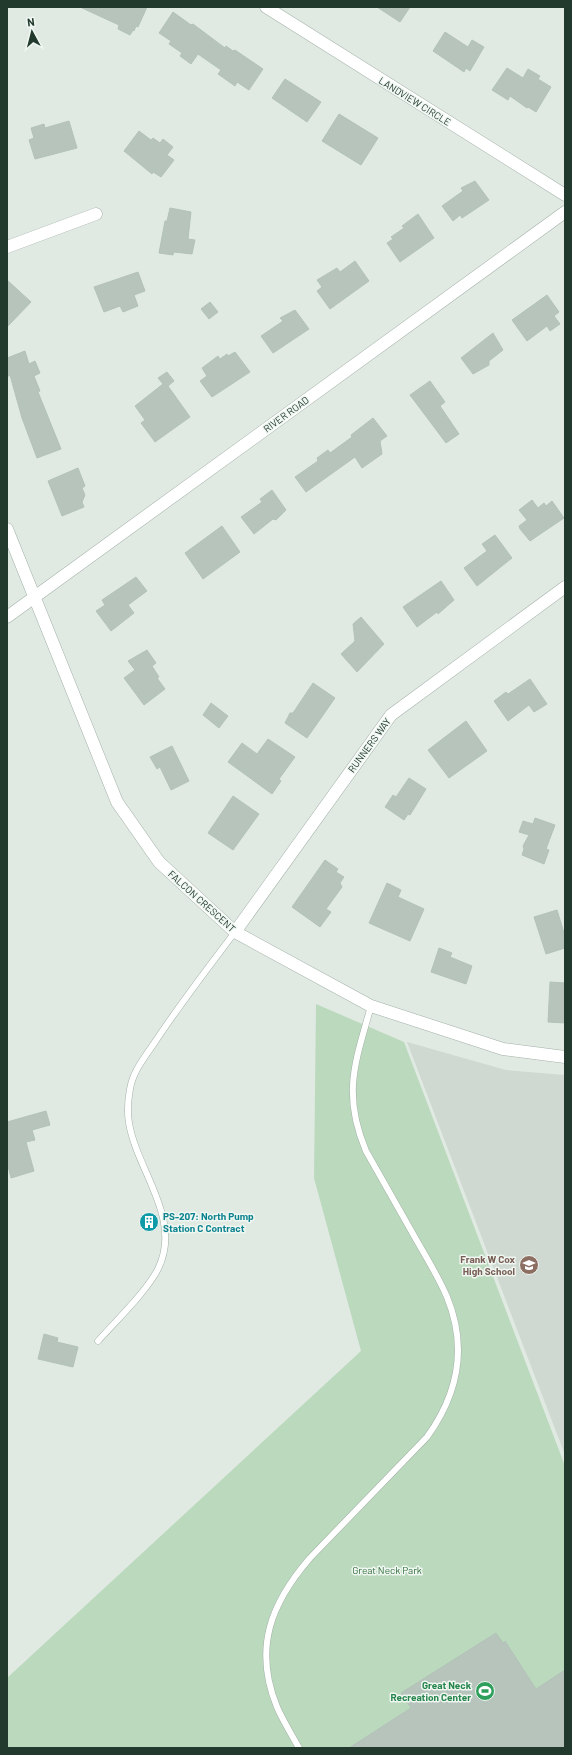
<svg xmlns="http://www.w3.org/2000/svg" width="572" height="1755" viewBox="0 0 572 1755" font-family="Barlow,sans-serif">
<rect width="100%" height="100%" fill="#e0eae3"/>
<path fill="#cfd9d2" d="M407,1042L506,1070L565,1075V1455Z"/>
<path fill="#bbd9bc" d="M316,1004L404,1042L565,1466V1748H7V1678L361,1351L314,1178Z"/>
<path fill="#b6c4bc" stroke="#b3c3b9" d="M80,7H147L138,27L136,26L134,31L133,30L130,35L118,29L119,25Z
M377,7H410L400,22Z
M173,12L191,25L193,24L225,48L226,46L233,51L235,50L263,69L249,90L237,82L235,86L218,74L221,70L198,54L191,64L180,56L182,53L169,44L171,41L159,33Z
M445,32L468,47L472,40L484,47L470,71L466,68L464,72L433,51Z
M507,68L523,78L528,69L540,76L538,79L551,87L536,112L528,107L527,108L510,96L508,100L492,90Z
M285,79L321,102L307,122L272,98Z
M339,114L378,138L361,165L322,141Z
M69,121L77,148L35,159L29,140L34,138L31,128L44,124L45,128Z
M139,131L151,140L153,138L160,143L163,139L173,147L167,155L174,160L161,177L153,172L152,174L124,151Z
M475,181L489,200L462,218L460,215L453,221L442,206L463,191L461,188Z
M170,208L191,212L188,239L195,240L192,254L174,252L173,255L159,253L165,221H167Z
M418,214L434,238L400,262L387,243L393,239L391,237L404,228L402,226Z
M355,261L369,281L330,309L317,291L322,287L317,280L337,268L340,272Z
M138,272L145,291L134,295L138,306L123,312L120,306L104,312L94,287Z
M7,280L31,302L7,327Z
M547,295L559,312L554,316L560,324L550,331L547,326L527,341L512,320Z
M210,302L218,312L209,319L201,309Z
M295,310L309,329L273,353L261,336L283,321L280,318Z
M493,333L503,350L489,361V365L473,374L461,358Z
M25,351L29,364L35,361L40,373L34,376L40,391L38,392L61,449L37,458L22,418L10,375L7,377V358Z
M235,352L250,372L212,397L200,381L207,376L202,368L218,356L220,359L227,354L228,356Z
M167,372L174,381L168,386L190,417L155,442L141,423L145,420L135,406L163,384L158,378Z
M430,381L445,402L440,406L459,434L446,443L410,395Z
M373,418L387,436L380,441L382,454L362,468L355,457L306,492L295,477L318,461L317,458L328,450L330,453L352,437L351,435Z
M78,468L85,486L82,488L85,495L82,502L84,507L62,516L48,481Z
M272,490L286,510L276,520L273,519L254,534L241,517L262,502L260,499Z
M532,500L538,508L544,503L546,506L552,501L564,518L530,541L520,529L519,526L527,520L519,510Z
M222,526L240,552L203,579L185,553Z
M495,535L512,558L477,586L464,568L487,551L482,544Z
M136,577L147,591L128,605L134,613L111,631L96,611L105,605L102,600Z
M441,581L454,600L438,614L437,612L417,627L403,607Z
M361,617L384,644L357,672L341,654L355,641L353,624Z
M147,650L156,663L152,666L159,677L157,678L165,689L144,705L124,678L135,670L128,661Z
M530,679L547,704L534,712L529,705L508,721L494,701L506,692L508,694Z
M313,683L335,698L307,738L285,723L290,713H293Z
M211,703L228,716L219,728L203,715Z
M466,721L487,751L449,778L428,750Z
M268,739L295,757L279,779L281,781L272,794L228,762L242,743L257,754Z
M172,746L189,781L171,790L160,767L157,769L150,757Z
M409,778L426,789L410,815L408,814L404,820L385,807L393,795L396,797Z
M233,796L259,814L233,850L208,833Z
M535,818L555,825L546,849L549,850L544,864L522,855L524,849L523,846L529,835L519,832L523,821L533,824Z
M325,860L338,869L336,872L344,877L340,883L342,887L326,909L331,912L320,927L292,907Z
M387,883L401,890L398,897L424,909L410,941L369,923Z
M557,910L565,936V948L546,954L534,917Z
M439,948L452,953L450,957L472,966L466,984L431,972Z
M550,982L565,983V1023L548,1022Z
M46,1111L50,1125L32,1130L35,1140L26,1142L34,1171L11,1178L7,1162V1122Z
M154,1215L157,1227L144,1230L142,1217Z
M44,1334L58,1338L57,1342L78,1347L73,1367L38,1359Z
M496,1633L503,1643L505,1641L536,1689L565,1670V1748H349L411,1708L401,1693Z"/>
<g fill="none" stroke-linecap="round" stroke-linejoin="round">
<defs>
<path id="lane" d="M98,1341C115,1322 147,1291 158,1269C183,1219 137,1171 129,1123C127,1112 128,1100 130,1089C133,1071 145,1057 155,1042C180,1004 208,968 235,932
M299,1748C292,1735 283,1721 277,1707C253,1648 271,1603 310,1558L427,1437C458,1394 468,1348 447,1297C439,1278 428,1260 417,1241C400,1211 383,1181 366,1151C342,1094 355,1063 371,1006"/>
<path id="street" d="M266,7L565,195
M7,247L96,214
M7,529L117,802L159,862L235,932L371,1006L503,1049L565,1057
M7,617L565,212
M235,932L391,715L565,587"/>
</defs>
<use href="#lane" stroke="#a3b1a9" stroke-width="7"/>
<use href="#street" stroke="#a3b1a9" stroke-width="13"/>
<use href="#lane" stroke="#fff" stroke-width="6"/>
<use href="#street" stroke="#fff" stroke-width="12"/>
</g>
<defs>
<symbol id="building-disc" viewBox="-11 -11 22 22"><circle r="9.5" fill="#0f9aa8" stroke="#f0f7f2"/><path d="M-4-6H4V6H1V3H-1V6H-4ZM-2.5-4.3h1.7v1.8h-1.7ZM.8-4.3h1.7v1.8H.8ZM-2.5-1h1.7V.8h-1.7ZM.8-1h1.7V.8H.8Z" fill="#fff"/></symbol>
<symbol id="school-disc" viewBox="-11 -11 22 22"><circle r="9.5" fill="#8d6e63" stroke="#f0f7f2"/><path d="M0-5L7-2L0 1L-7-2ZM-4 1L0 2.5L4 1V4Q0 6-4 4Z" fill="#fff"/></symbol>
<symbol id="stadium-disc" viewBox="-11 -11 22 22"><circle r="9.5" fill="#2e9e5b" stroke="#f0f7f2"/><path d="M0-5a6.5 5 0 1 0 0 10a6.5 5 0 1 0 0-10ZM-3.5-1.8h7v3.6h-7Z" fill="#fff"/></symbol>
</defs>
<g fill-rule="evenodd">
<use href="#building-disc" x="138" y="1211" width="22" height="22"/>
<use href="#school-disc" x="518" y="1254" width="22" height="22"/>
<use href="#stadium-disc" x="474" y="1680" width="22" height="22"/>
</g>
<g text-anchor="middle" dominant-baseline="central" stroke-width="3" stroke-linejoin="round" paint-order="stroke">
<g font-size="10" fill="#22392e" stroke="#f0f7f2">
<text transform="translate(415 101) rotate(32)">LANDVIEW CIRCLE</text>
<text transform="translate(286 414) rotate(-36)">RIVER ROAD</text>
<text transform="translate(369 745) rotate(-54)">RUNNERS WAY</text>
<text transform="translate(202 901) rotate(42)">FALCON CRESCENT</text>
</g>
<g font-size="10" font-weight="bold" fill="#0d838f" stroke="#f0f7f2" text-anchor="start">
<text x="163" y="1216">PS-207: North Pump<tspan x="163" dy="12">Station C Contract</tspan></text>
</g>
<g font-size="10" font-weight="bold" fill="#785e54" stroke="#f0f7f2" text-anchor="end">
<text x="515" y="1259">Frank W Cox<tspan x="515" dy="12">High School</tspan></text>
</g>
<g font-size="10" fill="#306c3a" stroke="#f0f7f2">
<text x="387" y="1570">Great Neck Park</text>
</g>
<g font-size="10" font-weight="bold" fill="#27864d" stroke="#f0f7f2" text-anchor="end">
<text x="471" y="1685">Great Neck<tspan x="471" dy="12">Recreation Center</tspan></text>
</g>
</g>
<rect width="572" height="1755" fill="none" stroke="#22392e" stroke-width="16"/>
<g transform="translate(32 32) rotate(353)" stroke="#f0f7f2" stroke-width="3" paint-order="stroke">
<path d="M0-3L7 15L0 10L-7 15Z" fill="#22392e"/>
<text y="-6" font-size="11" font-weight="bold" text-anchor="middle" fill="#22392e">N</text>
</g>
</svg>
